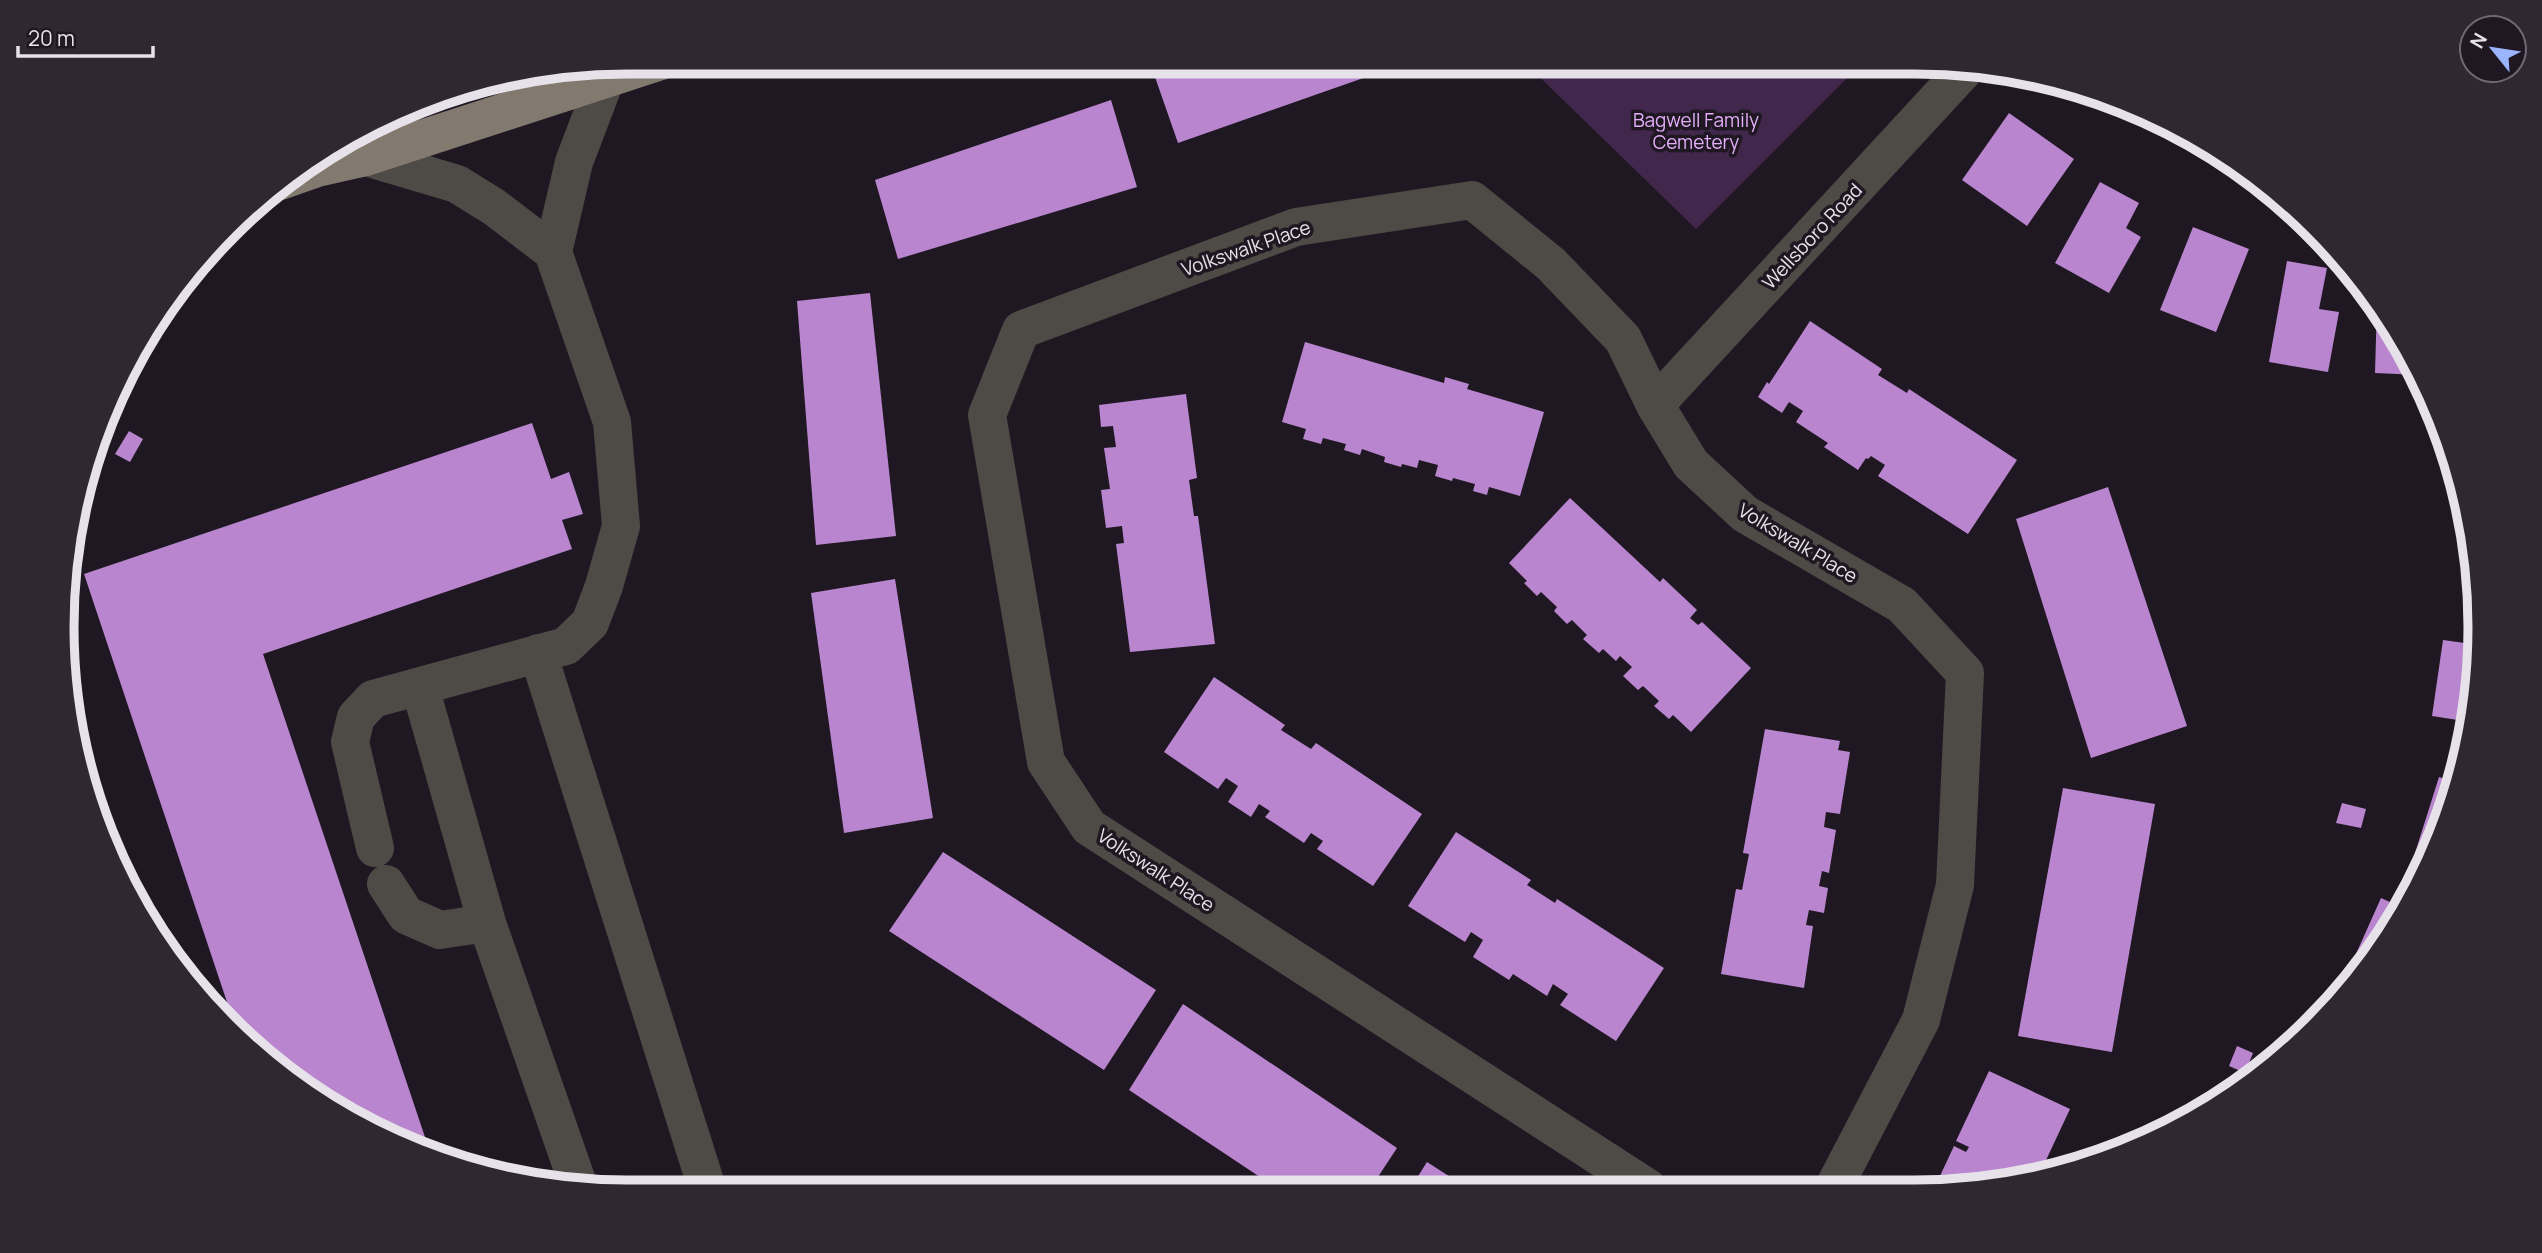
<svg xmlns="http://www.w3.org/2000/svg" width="2542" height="1253" viewBox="0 0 2542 1253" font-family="Manrope,sans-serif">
<rect width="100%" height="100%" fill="#1f1822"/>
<path fill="#40274b" d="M1523,61H1864L1696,229Z"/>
<path fill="#b885ce" d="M1200,61H1409V62L1178,143L1155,77Z
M1111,100L1137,187L898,259L875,180Z
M2009,113L2074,159L2027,226L1962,180Z
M2100,182L2139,203L2126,228L2141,237L2109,293L2055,263Z
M2193,227L2249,249L2216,332L2160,310Z
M2287,261L2327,268L2319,309L2339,312L2328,372L2269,362Z
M870,293L896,536L816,545L797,301Z
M2377,303L2386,313L2419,375L2375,373Z
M1810,321L1882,369L1878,375L1907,393L1909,389L2017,460L1968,534L1878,476L1885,465L1871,456L1868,459L1866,458L1858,470L1824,447L1828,443L1796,422L1803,411L1789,402L1782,413L1758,397L1767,382L1769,384Z
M1305,342L1444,383L1445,377L1469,384L1467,389L1544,412L1520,496L1489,487L1487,495L1473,491L1475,484L1453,478L1452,481L1435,476L1438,465L1419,460L1417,468L1402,464L1401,467L1384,462L1385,457L1362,449L1360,455L1344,450L1346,444L1323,438L1321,444L1303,439L1306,429L1282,422Z
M1186,394L1197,478L1189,480L1194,516H1198L1215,644L1130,652L1116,544L1124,543L1122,526L1106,528L1101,490L1110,489L1104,448L1116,447L1113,426L1101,427L1099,405Z
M532,423L551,479L569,472L583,514L562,520L572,549L263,654L431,1155L410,1149L312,1096L238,1035L84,574Z
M129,431L143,439L130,462L115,454Z
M2108,487L2187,726L2091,758L2016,519Z
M1570,498L1660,582L1663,578L1697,610L1690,618L1698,625L1702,622L1751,668L1691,732L1673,715L1669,719L1654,706L1659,701L1643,686L1638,690L1623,676L1632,667L1620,656L1616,661L1603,649L1599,653L1583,639L1587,635L1572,620L1567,624L1554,611L1557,607L1541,592L1537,596L1524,583L1527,581L1509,563Z
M2469,521H2470L2477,588H2468Z
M895,579L933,818L844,833L811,593Z
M2443,640L2479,645L2471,722L2432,716Z
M1214,677L1285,725L1281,730L1311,749L1316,743L1422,814L1373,886L1317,849L1323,841L1311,833L1304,843L1265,817L1270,811L1259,804L1251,817L1228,802L1238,786L1226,778L1218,789L1164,752Z
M1765,729L1840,741L1838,750L1850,752L1840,814L1826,812L1824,827L1836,830L1829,873L1822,871L1819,886L1828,888L1824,913L1809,910L1806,925L1813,926L1804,988L1721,974L1736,889L1742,890L1749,854L1743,853Z
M2439,777L2456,782L2438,843L2429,857L2415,853Z
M2063,788L2155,804L2112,1052L2018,1036Z
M2342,803L2366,809L2361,828L2336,823Z
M1456,832L1531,880L1527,885L1555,903L1557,899L1664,968L1616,1041L1560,1005L1568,994L1553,984L1547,996L1513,974L1509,980L1473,957L1483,940L1471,932L1465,942L1408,906Z
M943,852L1156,990L1104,1070L889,931Z
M2381,898L2401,907L2364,971L2357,978L2347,974Z
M1183,1004L1397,1148L1370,1189H1278L1129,1090Z
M2237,1046L2253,1053L2245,1073L2229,1066Z
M1989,1071L2070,1109L2040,1173L1990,1187H1948L1950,1182L1939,1178L1954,1146L1966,1152L1969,1147L1956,1141Z
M1427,1162L1469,1189H1410Z"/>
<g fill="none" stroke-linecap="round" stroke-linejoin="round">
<path stroke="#4e4a45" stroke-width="38" d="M366,157L457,184L494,207L553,252L574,162L606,78
M1655,405L1968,66
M538,653L708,1191
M420,687L487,923
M375,848L350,742L356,717L373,699L566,646L590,623L604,586L621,526L612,422L553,252
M386,884L406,915L440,930L487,923L579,1187
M1648,1188L1089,827L1046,762L987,415L1021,330L1296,227L1472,200L1551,264L1623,339L1655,405L1691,464L1745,514L1902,605L1965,673L1955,885L1921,1020L1834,1187"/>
<path stroke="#82796f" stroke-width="38" d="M280,181L317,168L366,157L661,61"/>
</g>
<g text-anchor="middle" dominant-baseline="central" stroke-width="7" stroke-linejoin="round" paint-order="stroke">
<g font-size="19" fill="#e3aefa" stroke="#1f1822">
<text x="1696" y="120">Bagwell Family<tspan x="1696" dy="22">Cemetery</tspan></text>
</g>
<g font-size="19" fill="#e7e2e9" stroke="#1f1822">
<text transform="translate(1812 236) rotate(-47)">Wellsboro Road</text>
<text transform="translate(1246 248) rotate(-19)">Volkswalk Place</text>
<text transform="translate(1798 543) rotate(31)">Volkswalk Place</text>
<text transform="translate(1156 870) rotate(33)">Volkswalk Place</text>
</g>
</g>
<path d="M0 0H2542V1253H0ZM627 74H1915A553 553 0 0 1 2468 627V627A553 553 0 0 1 1915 1180H627A553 553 0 0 1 74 627V627A553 553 0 0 1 627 74Z" fill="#2f2832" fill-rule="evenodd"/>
<path fill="none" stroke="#e7e2e9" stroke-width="9" d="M627 74H1915A553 553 0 0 1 2468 627V627A553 553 0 0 1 1915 1180H627A553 553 0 0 1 74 627V627A553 553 0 0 1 627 74Z"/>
<g transform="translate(2493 49) rotate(300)"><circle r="33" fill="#1f1822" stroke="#6f6972" stroke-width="2"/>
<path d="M0-5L12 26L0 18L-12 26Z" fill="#9ab5fd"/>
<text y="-10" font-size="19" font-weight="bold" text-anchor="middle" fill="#e7e2e9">N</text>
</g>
<path d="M18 46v10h135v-10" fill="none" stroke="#e7e2e9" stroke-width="3.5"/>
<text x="28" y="46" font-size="21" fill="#e7e2e9" stroke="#1f1822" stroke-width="5" paint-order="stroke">20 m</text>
</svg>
